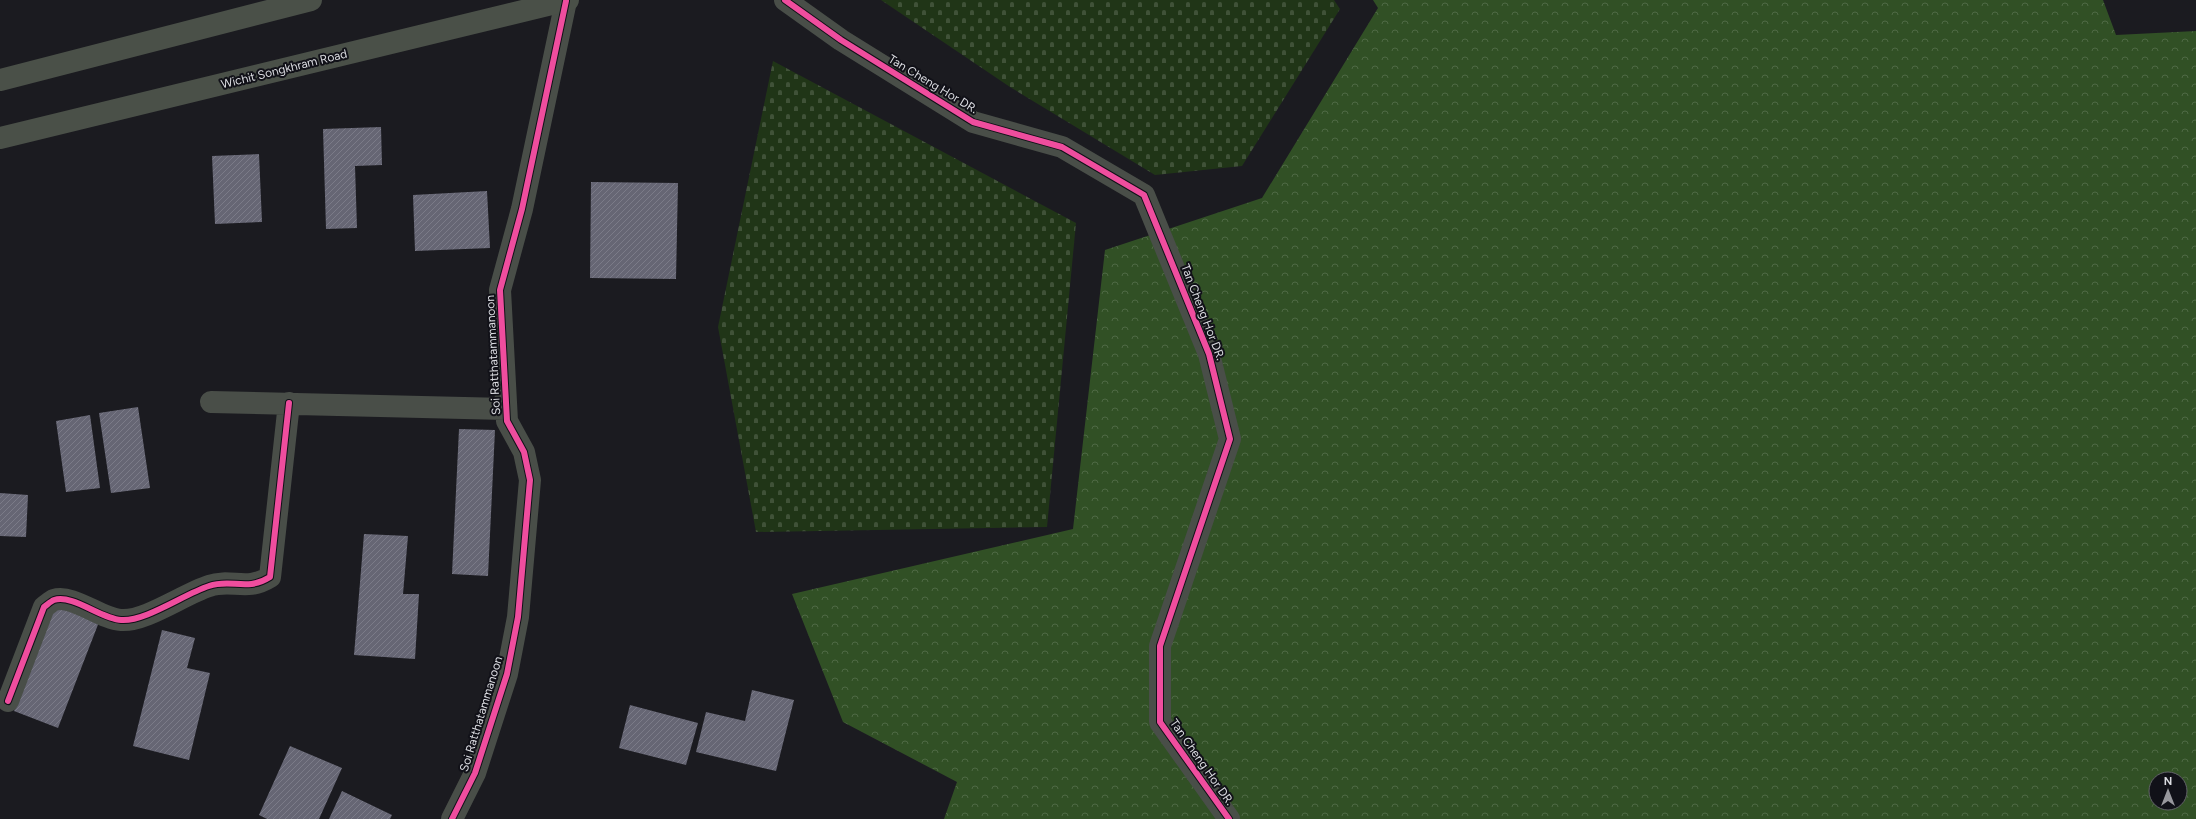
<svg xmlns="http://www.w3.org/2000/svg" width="2196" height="819" viewBox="0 0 2196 819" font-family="Figtree,sans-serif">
<defs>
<pattern id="forest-crowns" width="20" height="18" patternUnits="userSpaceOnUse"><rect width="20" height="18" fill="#315025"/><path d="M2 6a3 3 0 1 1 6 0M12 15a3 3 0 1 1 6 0" fill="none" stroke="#4e6944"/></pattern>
<pattern id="cemetery-stones" width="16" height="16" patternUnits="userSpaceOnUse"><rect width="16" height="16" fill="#203517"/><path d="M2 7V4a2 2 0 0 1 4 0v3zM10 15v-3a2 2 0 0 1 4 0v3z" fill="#405238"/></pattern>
<pattern id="building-hatch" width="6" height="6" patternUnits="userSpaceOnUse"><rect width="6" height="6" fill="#666674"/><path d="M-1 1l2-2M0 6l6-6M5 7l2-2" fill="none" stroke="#7b7b88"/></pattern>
</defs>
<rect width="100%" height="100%" fill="#1b1b20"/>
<path fill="url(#forest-crowns)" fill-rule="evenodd" d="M1373,0H2103L2116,35L2196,31V819H944L957,782L843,722L792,594L1073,529L1105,250L1262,198L1378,8ZM2156,779H2180V803H2156Z"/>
<path fill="url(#cemetery-stones)" d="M881,0H1334L1340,9L1242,166L1155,175L1010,87Z
M773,61L1076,223L1047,527L756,532L718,327Z"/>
<path fill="url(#building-hatch)" d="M381,127L382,165L355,166L357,228L326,229L323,129Z
M259,154L262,222L215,224L212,156Z
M591,182L678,183L676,279L590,278Z
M487,191L490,248L415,251L413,195Z
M138,407L150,488L111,493L99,413Z
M90,415L100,488L66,492L56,421Z
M459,429L495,430L488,576L452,574Z
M0,493L28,495L26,537L0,536Z
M364,534L408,536L403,594H419L415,659L354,655Z
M55,606L99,622L58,728L14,711Z
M162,630L195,638L187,668L210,673L189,760L133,746Z
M752,690L794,700L776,771L696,752L706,712L745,721Z
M630,705L698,723L686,765L619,748Z
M290,746L342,768L319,819H267L259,815Z
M342,791L392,815L390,819H329Z"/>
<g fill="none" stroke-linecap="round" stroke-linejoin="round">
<path stroke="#494e48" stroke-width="22" d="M785,0L841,40L973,122L1062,147L1144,195L1209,354L1230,439L1160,646V722L1229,819
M211,402L506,409
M8,701L44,607C47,605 51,601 54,600C73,594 101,619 121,620C145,622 184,594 209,586C232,578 246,592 270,577L289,403
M452,819L475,773L507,674L518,617L530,480L524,452L507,421L500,290L522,209L566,1"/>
<path stroke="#4a5048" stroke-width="22" d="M0,80L311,0
M0,138L568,0"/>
<defs>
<path id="cycleway" d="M785,0L841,40L973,122L1062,147L1144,195L1209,354L1230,439L1160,646V722L1229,819
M8,701L44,607C47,605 51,601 54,600C73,594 101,619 121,620C145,622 184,594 209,586C232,578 246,592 270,577L289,403
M452,819L475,773L507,674L518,617L530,480L524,452L507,421L500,290L522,209L566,1"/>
</defs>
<use href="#cycleway" stroke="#111118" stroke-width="8"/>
<use href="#cycleway" stroke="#ef4d9e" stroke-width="6"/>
</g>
<g text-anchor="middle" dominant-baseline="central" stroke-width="4" stroke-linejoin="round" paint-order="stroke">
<g font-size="12" fill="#dbdce1" stroke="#111118">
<text transform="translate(284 69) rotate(-14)">Wichit Songkhram Road</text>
<text transform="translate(933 84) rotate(31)">Tan Cheng Hor DR.</text>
<text transform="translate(1203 312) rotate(69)">Tan Cheng Hor DR.</text>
<text transform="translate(493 355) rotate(-93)">Soi Ratthatammanoon</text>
<text transform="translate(481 714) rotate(-73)">Soi Ratthatammanoon</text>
<text transform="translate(1202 762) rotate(55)">Tan Cheng Hor DR.</text>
</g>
</g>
<g transform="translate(2168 791)"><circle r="19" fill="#111118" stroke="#626268"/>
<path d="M0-3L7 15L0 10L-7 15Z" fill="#98989d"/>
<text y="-6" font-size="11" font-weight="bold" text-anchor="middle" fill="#dbdce1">N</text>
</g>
</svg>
